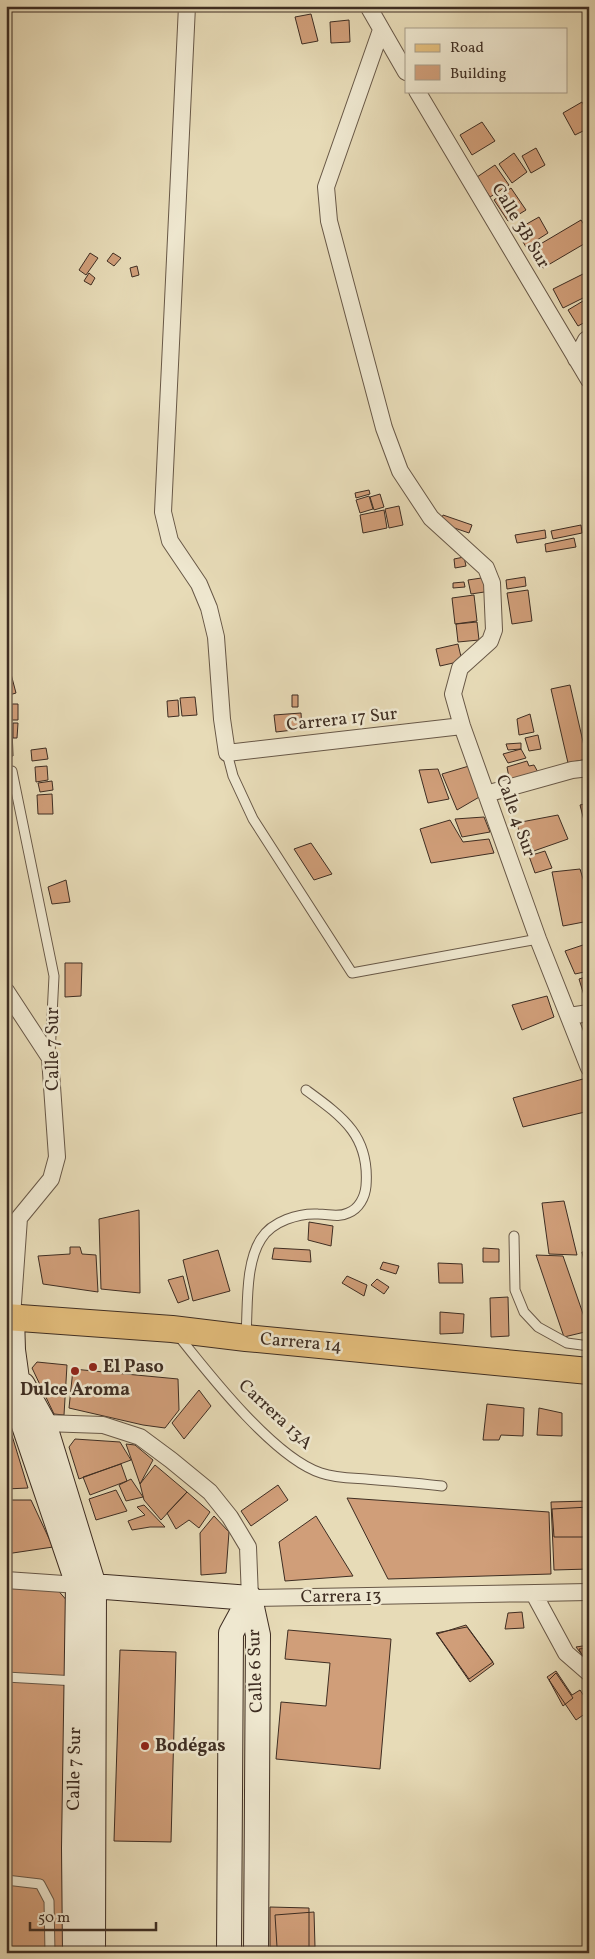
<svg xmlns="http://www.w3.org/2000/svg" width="595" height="1959" viewBox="0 0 595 1959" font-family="Vollkorn,serif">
<rect width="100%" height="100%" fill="#e7dbb7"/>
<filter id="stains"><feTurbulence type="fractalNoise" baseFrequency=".004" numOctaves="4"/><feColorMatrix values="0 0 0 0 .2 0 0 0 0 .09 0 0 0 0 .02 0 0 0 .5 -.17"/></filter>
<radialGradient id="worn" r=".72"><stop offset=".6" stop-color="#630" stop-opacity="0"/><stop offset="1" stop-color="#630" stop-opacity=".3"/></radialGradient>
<path fill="#d09e79" stroke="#3e2d22" d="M311,14L318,41L302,44L295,17Z
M349,20L350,42L331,43L330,22Z
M582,102L589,115V128L575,135L563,113Z
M482,122L495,141L472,155L460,135Z
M536,148L545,165L531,173L522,156Z
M514,153L527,172L512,183L499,164Z
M495,165L509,185L490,197L477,177Z
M511,188L526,210L508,221L494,200Z
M539,217L548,233L526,247L516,230Z
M581,220L589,232V241L543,268L532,249Z
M90,253L98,258L86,275L79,270Z
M113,253L121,258L114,266L107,261Z
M137,266L139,275L132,277L130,268Z
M589,271V295L563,308L553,289Z
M89,273L95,278L91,285L84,281Z
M583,301L589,310V320L578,326L568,310Z
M369,490L370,494L356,498L355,493Z
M380,494L384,507L374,510L370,497Z
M369,496L373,509L360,513L356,500Z
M399,506L403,525L389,528L385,509Z
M384,510L387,528L363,533L360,515Z
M443,515L472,525L469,533L440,523Z
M581,525L582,533L553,539L551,531Z
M545,530L546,538L517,543L515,535Z
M574,538L576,547L546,552L545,544Z
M464,557L466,566L455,568L454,559Z
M488,577L491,591L471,594L468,580Z
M525,577L526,586L507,589L506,580Z
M464,582L465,587L453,588V583Z
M528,590L532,621L512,624L507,593Z
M474,595L477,621L455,624L452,598Z
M477,622L479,640L458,642L456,624Z
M458,644L462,661L440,666L436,649Z
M6,655L16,693L6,696Z
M570,685L587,759L568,763L551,689Z
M292,695H298V707H292Z
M195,697L197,715L182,716L180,698Z
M6,700H11L13,756H6Z
M178,700L179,716L168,717L167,701Z
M12,704H18V720H12Z
M301,713L302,729L276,732L274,715Z
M530,714L534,732L519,735L517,719Z
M13,723H18L17,738H13Z
M538,735L541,749L529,751L525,738Z
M521,743V749L508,750L506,744Z
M46,748L48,759L32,761L31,750Z
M521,749L526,758L508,763L503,754Z
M527,761L529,766L534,765L539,774L510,783L507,767Z
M47,766L48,780L36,782L35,767Z
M469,766L481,796L457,810L442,774Z
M438,769L449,799L428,803L419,770Z
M52,781L53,790L40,792L38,783Z
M52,794L53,814H38L37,795Z
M589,803V840L580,805Z
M558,815L568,839L528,853L516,823Z
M484,817L490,832L462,837L455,819Z
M450,820L463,842L489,839L494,853L431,863L420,829Z
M311,843L332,874L314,880L294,849Z
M545,851L552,868L535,873L529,856Z
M580,869L589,898V921L563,926L552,872Z
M66,880L70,902L52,904L48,887Z
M589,943V971L575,974L565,951Z
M65,963H82L81,996L65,997Z
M589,976V1001L586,1002L579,979Z
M547,996L554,1017L522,1030L512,1005Z
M583,1079L589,1097V1111L523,1127L513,1098Z
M564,1201L577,1255L549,1254L542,1203Z
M139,1210L140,1293L101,1289L99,1219Z
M309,1222L333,1226L331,1246L308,1240Z
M70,1247H80L82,1254L96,1255L98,1292L43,1284L38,1256L70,1254Z
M274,1248L310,1250L311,1262L272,1259Z
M483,1248L499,1249V1262H483Z
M218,1250L230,1291L193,1301L183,1260Z
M582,1252H589V1276H587Z
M536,1255L563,1256L589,1331L564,1337Z
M383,1262L399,1266L396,1274L380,1269Z
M438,1263L462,1264L463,1283H439Z
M183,1276L189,1299L178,1303L168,1280Z
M347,1276L367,1285L364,1296L342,1283Z
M377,1279L389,1287L384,1294L371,1285Z
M508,1297L509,1336L491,1337L490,1298Z
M440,1312L464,1314L463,1333L440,1334Z
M37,1362L67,1365L64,1415L54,1414L32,1368Z
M73,1369L178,1379L179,1410L165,1428L143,1425L69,1408Z
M199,1390L211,1406L184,1439L172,1423Z
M487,1404L524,1408L523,1436L501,1435L499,1440H483Z
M539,1408L562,1413V1436L537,1435Z
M6,1416L28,1488L6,1489Z
M75,1439L120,1442L131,1460L79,1479L69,1447Z
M126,1444L135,1445L153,1460L140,1484Z
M121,1464L127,1481L90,1495L83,1477Z
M155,1465L187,1492L161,1520L144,1500L140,1484Z
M131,1479L143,1497L126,1501L119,1485Z
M278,1485L288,1500L251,1526L241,1511Z
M116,1490L127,1511L96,1520L89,1499Z
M187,1492L210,1512L199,1528L189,1520L176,1529L167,1513Z
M347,1498L549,1512L551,1574L388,1579Z
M6,1500H31L53,1547L6,1554Z
M589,1501V1569L554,1570L551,1502Z
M144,1505L165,1527H150L132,1530L128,1521L145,1515L137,1507Z
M589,1507V1537H554L552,1509Z
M214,1516L229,1532L226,1573L201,1575L200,1533Z
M316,1516L353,1576L285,1581L279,1542Z
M6,1585L55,1587L69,1603L65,1953H6Z
M522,1612L524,1628L505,1629L508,1613Z
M466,1625L493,1662L469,1679L437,1634Z
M467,1627L494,1664L470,1682L436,1633Z
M288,1630L391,1639L380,1769L276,1759L281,1702L326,1706L330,1663L285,1659Z
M589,1645V1664L576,1647Z
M589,1648V1665H587L579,1649Z
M120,1650L176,1652L171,1842L114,1841Z
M556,1671L572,1695L580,1690L586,1699L589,1697V1711L576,1720L547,1677Z
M556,1673L573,1698L563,1706L549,1680Z
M270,1907L309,1908V1948L270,1947Z
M314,1912L315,1947H277L275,1915Z"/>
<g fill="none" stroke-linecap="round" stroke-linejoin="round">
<defs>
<path id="lane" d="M227,753L233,776L253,819L352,973L538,939
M12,771L54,976L50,1055
M514,1236L515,1290L524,1312L538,1327L567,1343L589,1346
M177,1334C208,1373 274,1458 321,1473C335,1478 351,1478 366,1479C391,1481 417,1483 442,1486
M246,1335C248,1306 245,1264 261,1239C272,1221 299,1213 318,1214C329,1214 338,1218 348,1213C359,1209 365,1197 366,1186C370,1136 343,1117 306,1090
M6,1677L76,1681
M6,1880L40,1884L49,1901L50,1953"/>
<path id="street" d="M187,6L163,512L170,541L199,584L209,608L216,637L222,719L227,753L462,726
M368,6L406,72
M381,30L326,187L329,221L384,428L400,471L431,518L486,568L492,583L494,630L490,641L460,668L453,694L462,726L538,939L589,1068
M417,91L589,380
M576,359L586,340L589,338
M486,794L572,770L589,768
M6,991L50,1058L57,1157L51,1179L19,1218L12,1317
M569,1016L589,1013
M44,1423L103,1425L140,1437L171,1460L210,1492L230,1517L248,1547L250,1598L589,1592
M6,1580L78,1585
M534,1594L566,1653L589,1673"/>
<path id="secondary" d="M12,1317L13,1350L23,1423L78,1585L74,1848L75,1953
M23,1385L44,1423L94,1586L93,1953
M79,1585L250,1598
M250,1598L258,1635L256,1953
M229,1953L231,1633L250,1598"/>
<path id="primary" d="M6,1317L172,1329L246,1338L589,1371"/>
</defs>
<use href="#lane" stroke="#685847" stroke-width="11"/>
<use href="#street" stroke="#685847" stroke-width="18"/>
<use href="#secondary" stroke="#3e2d22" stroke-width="26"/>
<use href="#primary" stroke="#3e2d22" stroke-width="28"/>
<use href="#lane" stroke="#efe8d0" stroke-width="9"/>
<use href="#street" stroke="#efe8d0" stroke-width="16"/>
<use href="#secondary" stroke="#efe8d0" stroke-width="24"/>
<use href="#primary" stroke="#e4be7c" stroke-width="26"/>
</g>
<g fill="#8f2418" stroke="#efe8d0" stroke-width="2">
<circle cx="93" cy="1367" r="5"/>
<circle cx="75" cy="1371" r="5"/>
<circle cx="145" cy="1746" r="5"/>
</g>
<g text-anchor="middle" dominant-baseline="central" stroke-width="5" stroke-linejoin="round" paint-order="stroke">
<g font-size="18" fill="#3e2d22" stroke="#efe8d0">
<text transform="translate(520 226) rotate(59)">Calle 3B Sur</text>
<text transform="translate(342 720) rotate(-6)">Carrera 17 Sur</text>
<text transform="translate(515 816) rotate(70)">Calle 4 Sur</text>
<text transform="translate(53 1049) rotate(-90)">Calle 7 Sur</text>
<text transform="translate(301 1343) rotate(5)">Carrera 14</text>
<text transform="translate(275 1415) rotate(43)">Carrera 13A</text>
<text transform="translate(341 1597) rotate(-1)">Carrera 13</text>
<text transform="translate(256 1671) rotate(-92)">Calle 6 Sur</text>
<text transform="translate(75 1769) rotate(-89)">Calle 7 Sur</text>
</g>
<g font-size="18" font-weight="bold" fill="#3e2d22" stroke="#efe8d0" text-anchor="start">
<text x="103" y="1367">El Paso</text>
<text x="75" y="1390" text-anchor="middle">Dulce Aroma</text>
<text x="155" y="1746">Bodégas</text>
</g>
</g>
<rect width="595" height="1959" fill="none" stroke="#e7dbb7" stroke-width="25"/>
<rect x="8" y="8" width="580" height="1944" fill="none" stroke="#3e2d22" stroke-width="2.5"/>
<rect x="12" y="12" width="570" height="1934" fill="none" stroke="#3e2d22"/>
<rect x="405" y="28" width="162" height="65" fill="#efe8d0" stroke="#a89d8a"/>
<rect x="415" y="44" width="25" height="8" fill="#e4be7c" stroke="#a89d8a"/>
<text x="450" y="52" font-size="15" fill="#3e2d22">Road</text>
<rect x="415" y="65" width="25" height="15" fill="#d09e79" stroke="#a89d8a"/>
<text x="450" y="78" font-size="15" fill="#3e2d22">Building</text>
<path d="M30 1922v8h126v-8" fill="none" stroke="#3e2d22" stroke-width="2.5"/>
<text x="38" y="1922" font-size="15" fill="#3e2d22" stroke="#efe8d0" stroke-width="4" paint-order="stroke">50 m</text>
<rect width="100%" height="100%" filter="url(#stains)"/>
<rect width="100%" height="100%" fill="url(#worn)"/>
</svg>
